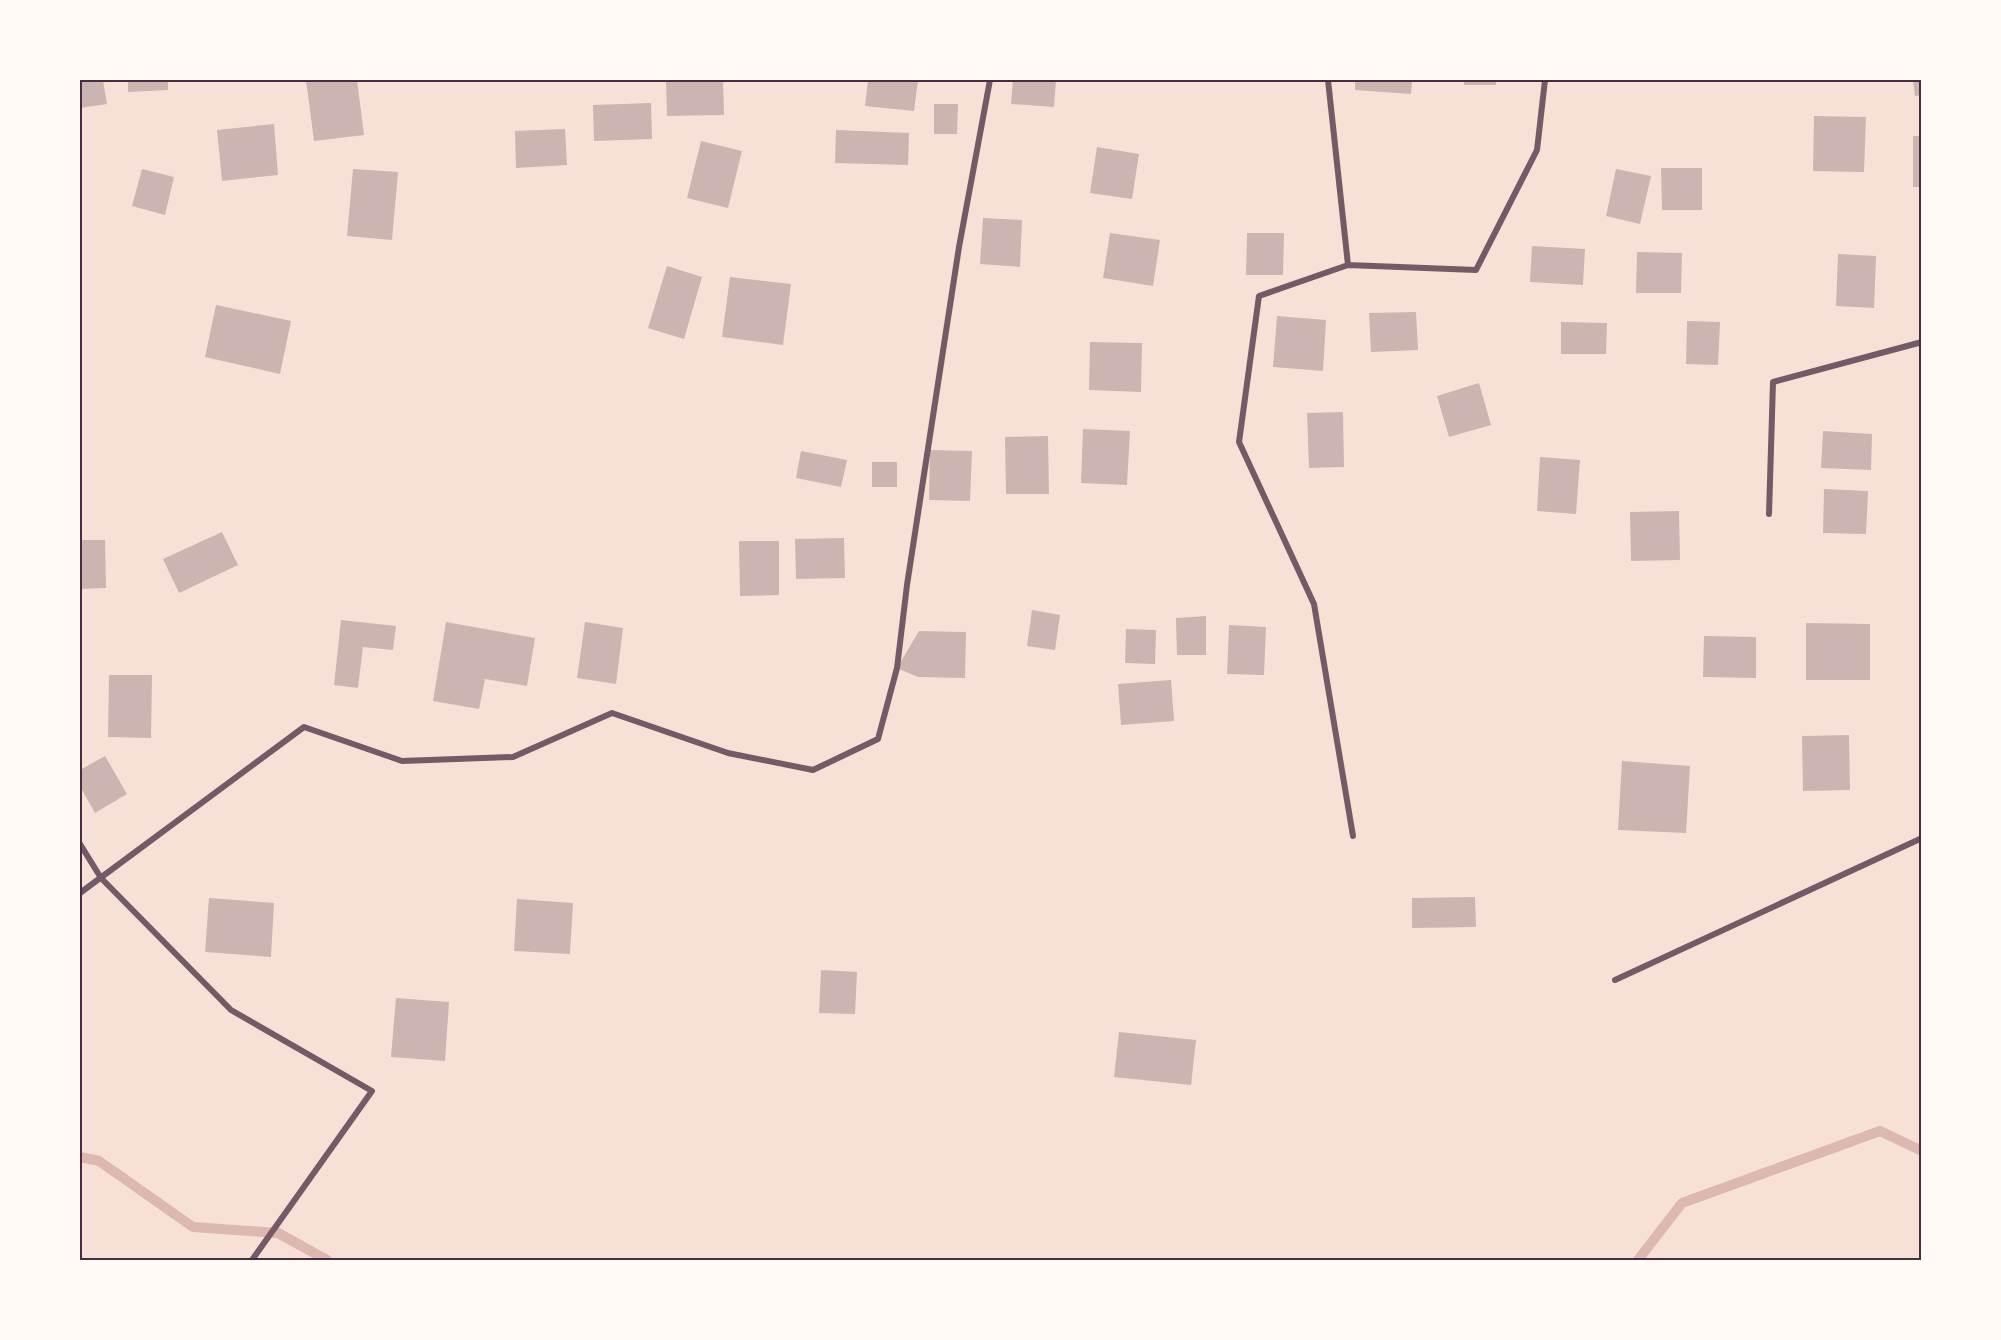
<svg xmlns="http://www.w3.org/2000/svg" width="2001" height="1340" viewBox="0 0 2001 1340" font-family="'Fira Sans',sans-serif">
<rect width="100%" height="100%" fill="#f7e1d7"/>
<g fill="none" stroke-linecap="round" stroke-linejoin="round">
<path stroke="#dcb8b0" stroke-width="10" d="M80,1157L99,1161L193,1227L278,1233L327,1260
M1638,1260L1682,1203L1880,1131L1922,1151"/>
</g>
<path fill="#ccb4b1" d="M80,80H103L107,104L80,108Z
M128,80H168V90L128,92Z
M306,80H357L364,135L314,141Z
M666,80H723L724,115L667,116Z
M868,80H918L914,111L865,106Z
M1013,80H1056L1054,107L1011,104Z
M1355,80H1412L1411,94L1355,90Z
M1464,80H1496V85H1464Z
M1913,80H1922V95L1915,96Z
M651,103L652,139L594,141L593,105Z
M934,104H958L957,134H934Z
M1814,116L1866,117L1864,172L1813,171Z
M274,124L278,175L222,181L217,130Z
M565,129L567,165L516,168L515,131Z
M836,130L909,133L908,165L835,163Z
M1913,136H1922V187H1913Z
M701,141L742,151L728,208L687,198Z
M1097,147L1139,154L1132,199L1090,193Z
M1661,168H1702V210H1662Z
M142,169L174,177L165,215L132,206Z
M353,169L398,172L392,240L347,236Z
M1616,169L1651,176L1640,224L1606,216Z
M983,218L1022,220L1020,267L980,264Z
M1110,233L1160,240L1153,286L1103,278Z
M1247,233H1284L1283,275H1246Z
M1532,246L1585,249L1583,285L1530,282Z
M1637,252L1682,253L1681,293H1636Z
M1838,254L1876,256L1874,308L1836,306Z
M667,266L702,277L684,339L648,328Z
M730,277L791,284L783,345L722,337Z
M216,305L291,321L280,374L205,357Z
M1416,312L1418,350L1371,352L1369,313Z
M1277,316L1326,320L1323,371L1273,367Z
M1687,321L1720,322L1718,365L1686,364Z
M1561,322L1607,323L1606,354H1561Z
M1090,342L1142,343L1141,392L1089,390Z
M1479,383L1491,425L1449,437L1437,396Z
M1343,412L1344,467L1309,468L1307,413Z
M1083,429L1130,431L1127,485L1081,483Z
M1823,431L1872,434L1871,470L1821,468Z
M1048,436L1049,494H1006L1005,437Z
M930,450L972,451L970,501L929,500Z
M801,451L847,460L841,487L796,478Z
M1540,457L1580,460L1576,514L1537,511Z
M872,462H897V487H872Z
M1824,489L1868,491L1866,534L1823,533Z
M1679,511L1680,560L1631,561L1630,512Z
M222,532L238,565L179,593L163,559Z
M844,538L845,578L796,579L795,539Z
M80,540H105L106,588L80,589Z
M739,541H779V595L740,596Z
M1032,610L1060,615L1055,650L1027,646Z
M1206,616V655H1177L1176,618Z
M341,620L396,626L393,650L363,647L358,688L334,685Z
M446,622L535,638L527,686L485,679L479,709L433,701Z
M585,622L623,628L616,684L577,678Z
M1806,623L1870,624V680H1806Z
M1229,625L1266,627L1264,675L1227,674Z
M1126,629L1156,630L1155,664L1125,663Z
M919,631L966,632L965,678L918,677L897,668Z
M1704,636L1756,637V678L1703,677Z
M109,675H152L151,738L108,737Z
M1171,680L1174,721L1121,725L1118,684Z
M1849,735L1850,790L1803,791L1802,736Z
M105,756L127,794L95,813L80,786V770Z
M1622,761L1690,766L1686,833L1618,830Z
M1475,897L1476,927L1412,928V898Z
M209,898L274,903L271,957L205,952Z
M517,899L573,903L570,954L514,951Z
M821,970L857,972L855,1014L819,1013Z
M396,998L449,1002L445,1061L391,1057Z
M1119,1032L1196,1040L1191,1085L1114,1077Z"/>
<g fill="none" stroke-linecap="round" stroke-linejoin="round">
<path stroke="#755966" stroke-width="6" d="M1328,80L1348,265L1259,296L1239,442L1314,604L1353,836
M1348,265L1476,270L1537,150L1545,80
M1769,514L1773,382L1922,342
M80,844L101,878L231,1010L372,1091L252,1260
M80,893L304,727L402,761L513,757L612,713L728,753L813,770L878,739L897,668L907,585L959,247L990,80
M1615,980L1922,838"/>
</g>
<rect width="2001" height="1340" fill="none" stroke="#fffaf5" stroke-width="162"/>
<rect x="81" y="81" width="1839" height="1178" fill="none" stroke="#4a2c40" stroke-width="2"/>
</svg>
